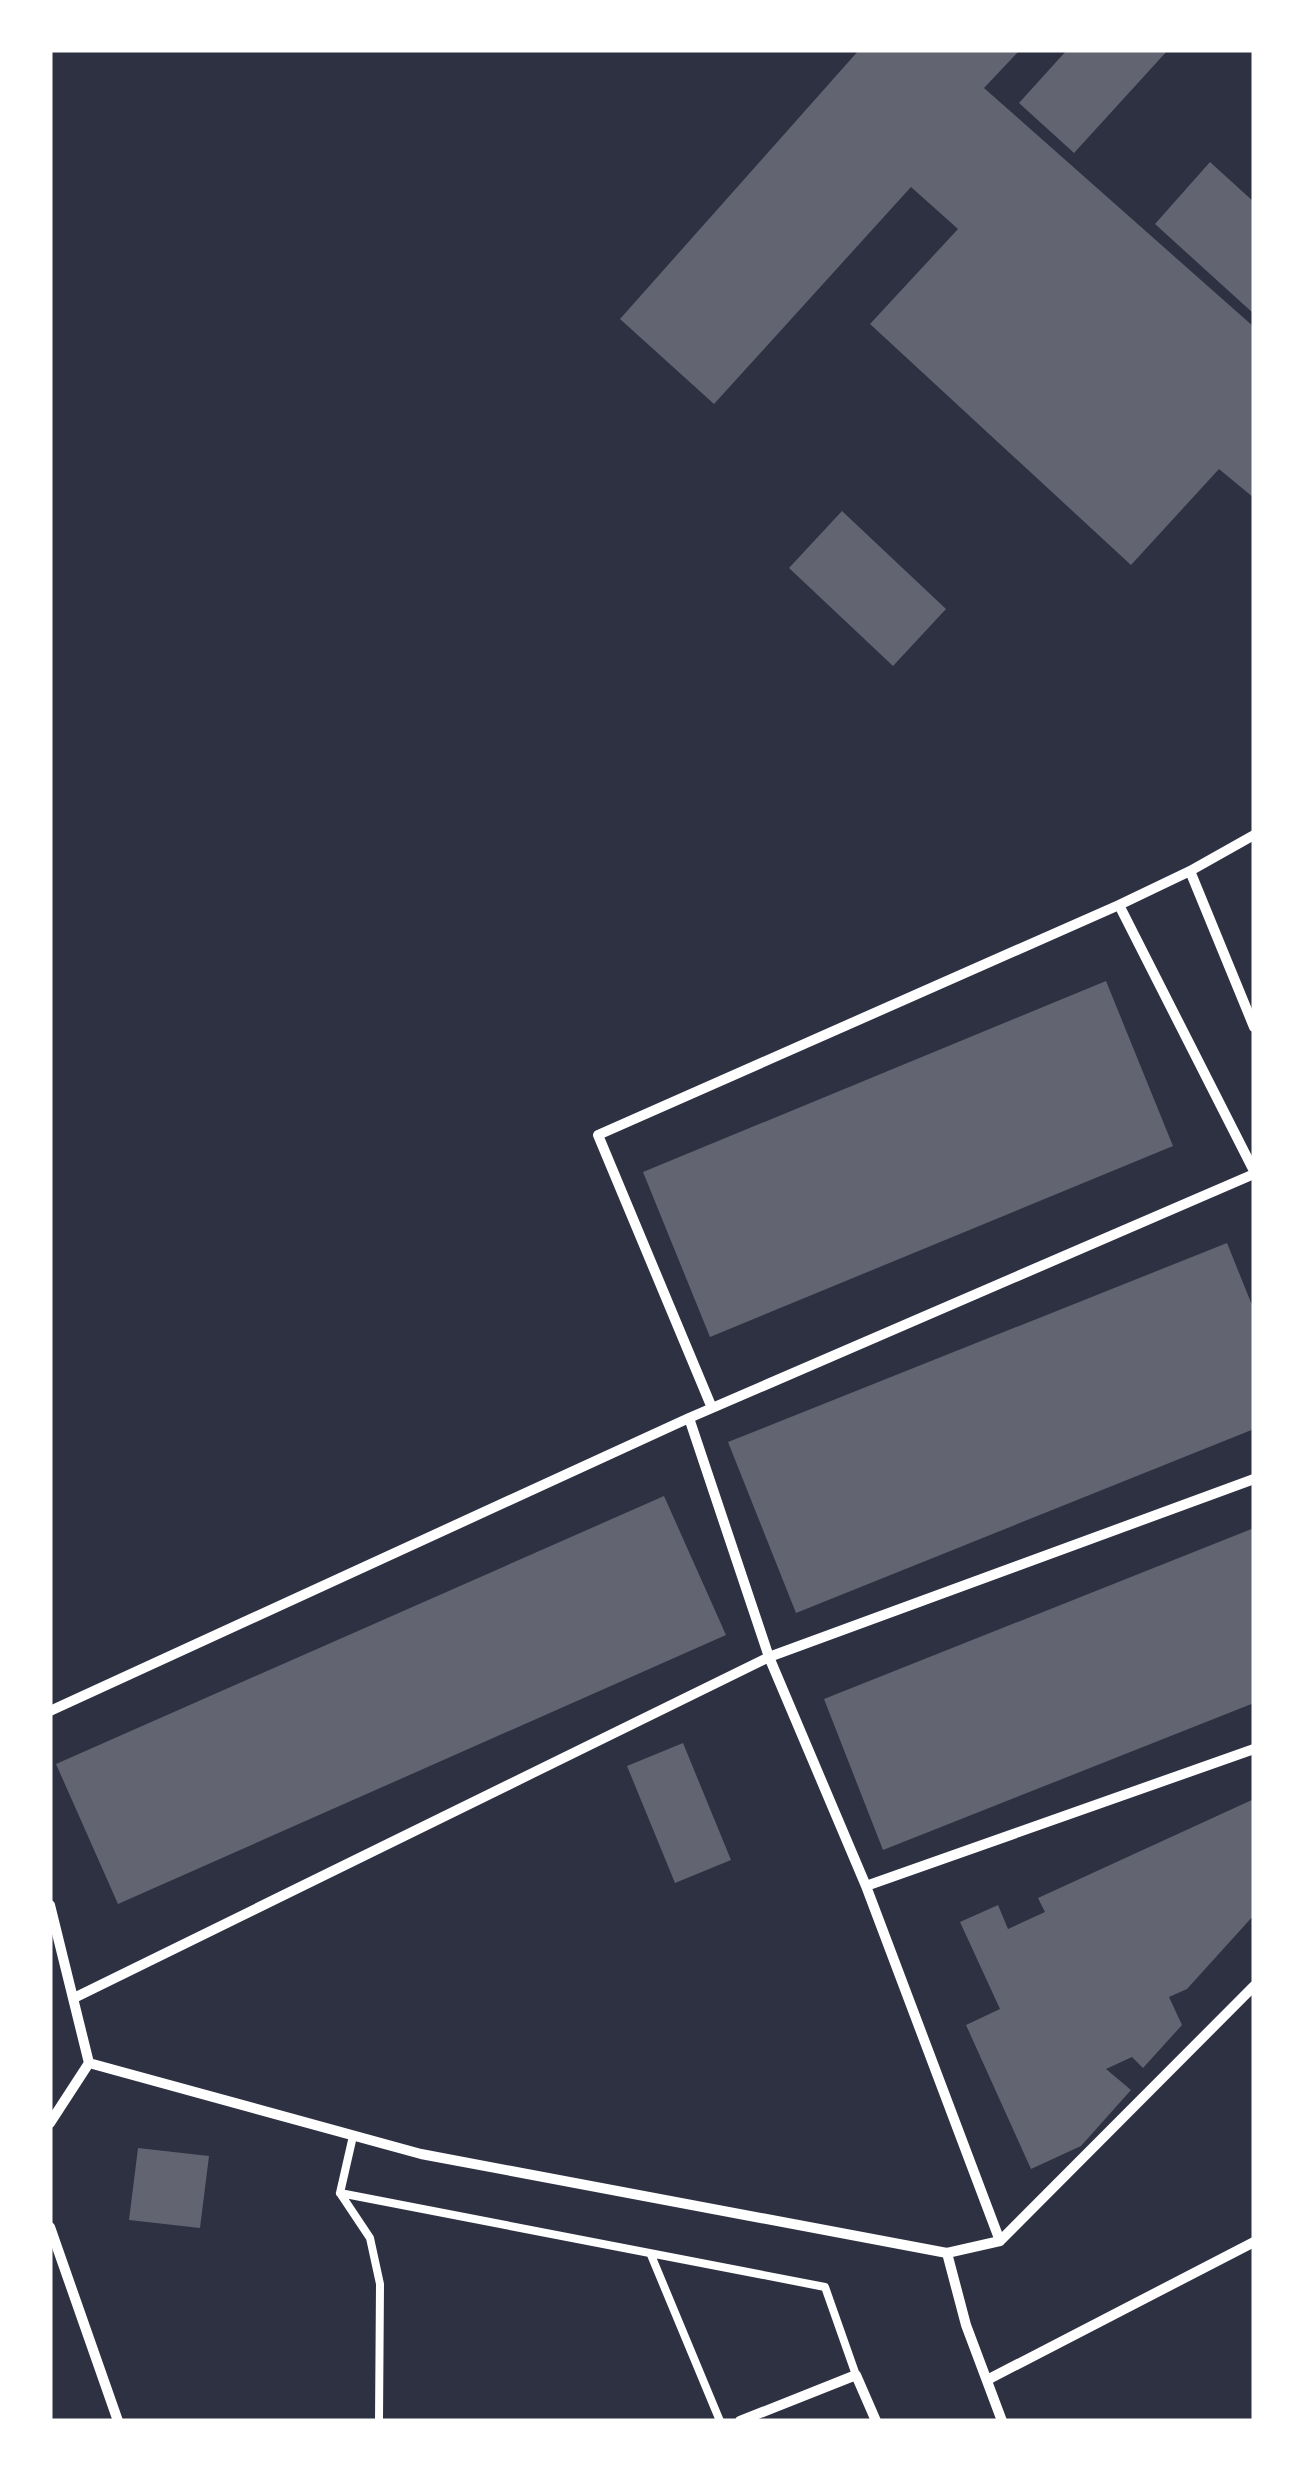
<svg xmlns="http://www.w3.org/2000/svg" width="1304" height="2471" viewBox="0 0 1304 2471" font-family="'PT Sans Narrow',sans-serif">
<rect width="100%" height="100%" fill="#2d3142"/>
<path fill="#626471" d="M859,50H1020L984,88L1254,327V498L1219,469L1131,565L870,324L958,229L911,187L714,404L620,319Z
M1067,50H1168L1074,153L1019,103Z
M1210,162L1254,202V314L1155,224Z
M842,511L946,609L893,666L789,568Z
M1106,981L1173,1146L710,1337L643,1172Z
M1227,1243L1254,1310V1429L796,1613L728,1442Z
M664,1496L726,1635L118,1904L56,1764Z
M1254,1528V1703L883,1850L824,1699Z
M683,1743L731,1860L675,1883L627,1766Z
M1254,1799V1915L1187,1989L1169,1997L1182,2025L1143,2068L1132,2057L1106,2069L1131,2090L1081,2146L1031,2169L966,2025L1000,2009L960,1922L998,1905L1008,1929L1045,1912L1038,1898Z
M138,2148L209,2156L200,2228L129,2220Z"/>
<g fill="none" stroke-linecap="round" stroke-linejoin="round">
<path stroke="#fff" stroke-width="8" d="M353,2136L340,2193L825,2287L856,2375
M340,2193L370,2238L380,2284L379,2421
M651,2255L720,2421"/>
<path stroke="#fff" stroke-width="10" d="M1190,871L1254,1027
M1119,905L1254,1171
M712,1408L598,1135L1119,905L1190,871L1254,835
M50,1711L689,1418L1254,1174
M866,1886L1254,1749
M50,1905L89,2063
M74,1998L769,1657L1254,1479
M50,2123L89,2063L421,2154L947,2253L1000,2241L866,1886L769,1657L689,1418
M50,2227L118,2421
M1000,2241L1254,1986
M947,2253L966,2325L1002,2421
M987,2380L1254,2242
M740,2421L856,2375L876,2421"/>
</g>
<rect width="1304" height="2471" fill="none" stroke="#ffffff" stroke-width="105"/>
</svg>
